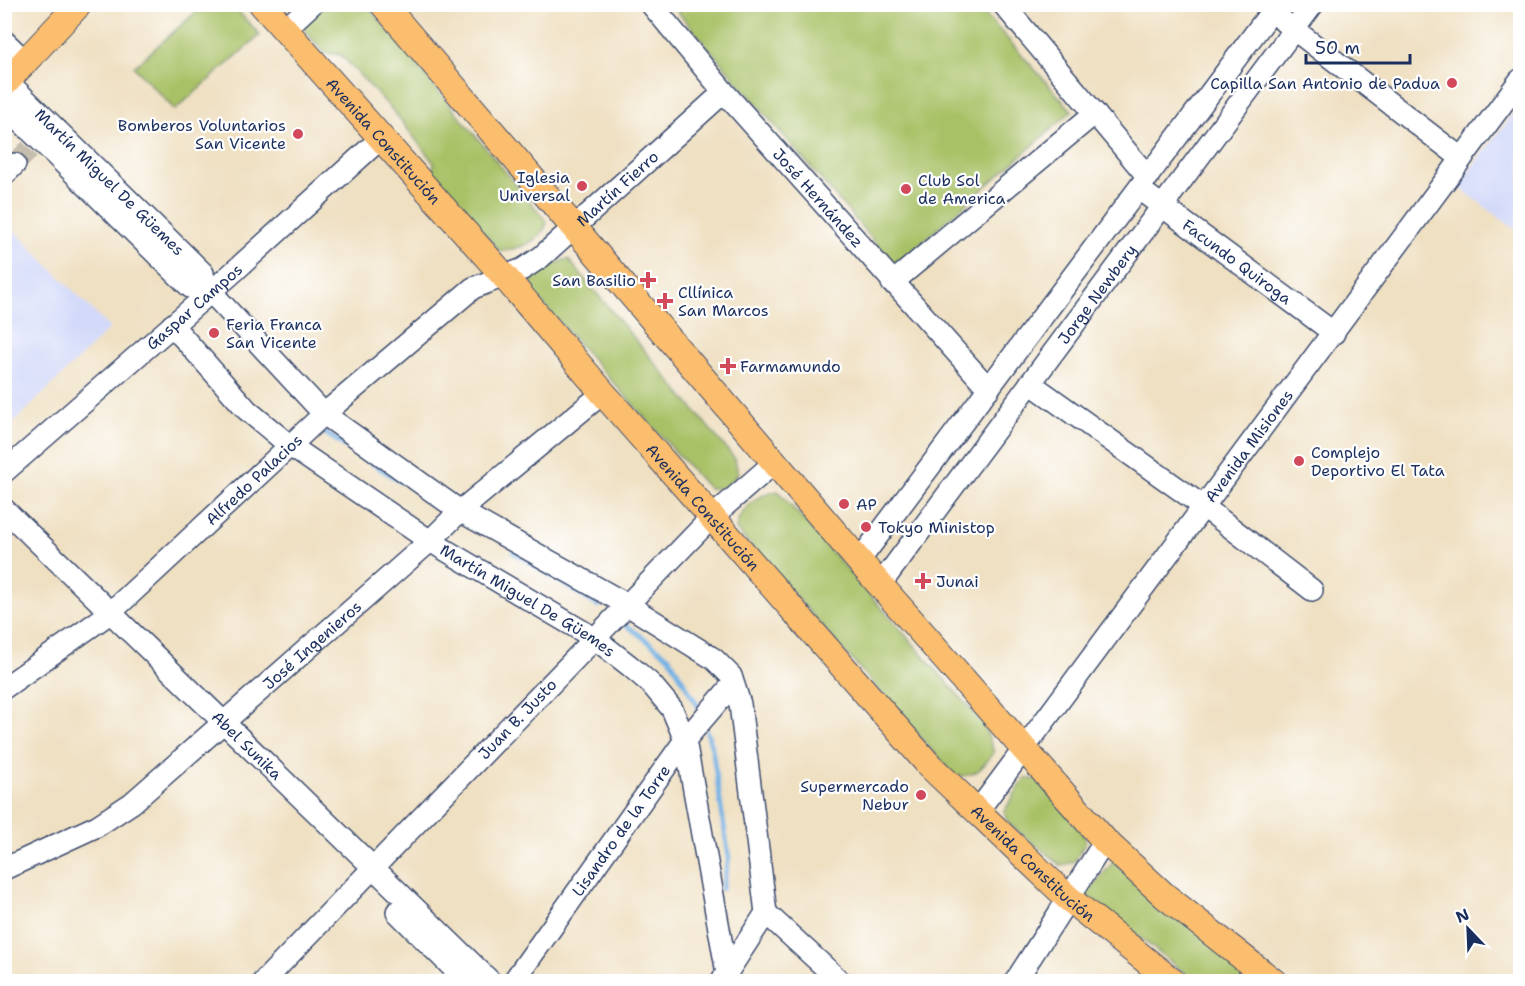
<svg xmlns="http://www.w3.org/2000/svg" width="1525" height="986" viewBox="0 0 1525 986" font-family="'Shantell Sans',sans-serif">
<rect width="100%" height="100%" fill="#fff"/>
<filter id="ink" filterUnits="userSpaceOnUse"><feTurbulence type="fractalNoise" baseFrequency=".0167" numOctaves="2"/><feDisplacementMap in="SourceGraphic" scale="12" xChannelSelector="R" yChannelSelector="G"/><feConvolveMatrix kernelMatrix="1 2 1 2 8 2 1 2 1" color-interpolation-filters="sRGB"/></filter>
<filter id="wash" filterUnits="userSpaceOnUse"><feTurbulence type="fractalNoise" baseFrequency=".008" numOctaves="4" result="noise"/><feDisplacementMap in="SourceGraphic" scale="24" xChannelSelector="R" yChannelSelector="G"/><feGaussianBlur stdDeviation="1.35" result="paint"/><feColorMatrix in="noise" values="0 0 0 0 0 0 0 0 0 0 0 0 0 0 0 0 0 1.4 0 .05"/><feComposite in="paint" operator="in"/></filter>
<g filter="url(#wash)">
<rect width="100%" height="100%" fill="#efe0c2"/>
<path fill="#d3d9f9" d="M1520,105V233L1457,186Z
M5,221L110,328L5,431Z"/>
<path fill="#a9c166" stroke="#627862" stroke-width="1.5" d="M204,5H232L260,35L175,110L134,67Z
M325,5H367L547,222C542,242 518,249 500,251L432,176L434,163L396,114L341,55L324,53L304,29L303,24Z
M672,5H977L1072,111L895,266Z
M568,259L735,459L738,474L724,488H708L534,294L531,280L551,265Z
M778,491L983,723L994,752C982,769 976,777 955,776L736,529C739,508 759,494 778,491Z
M1025,778L1037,780L1083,832L1086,841L1075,861L1062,866L1008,823L1004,811Z
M1114,861L1261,981H1195L1086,895Z"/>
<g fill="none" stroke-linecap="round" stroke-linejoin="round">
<path stroke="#73b2e6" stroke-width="4.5" d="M325,433L401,482
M513,552L598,606
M622,622L669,657L699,708
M707,732L712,748L729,858L722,889"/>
</g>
</g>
<g filter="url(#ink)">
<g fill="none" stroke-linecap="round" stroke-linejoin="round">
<path stroke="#c5bdae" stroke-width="21" stroke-dasharray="21 10" stroke-linecap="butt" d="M15,164L33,146"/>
<defs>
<g id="minor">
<path id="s1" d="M651,4L724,92L989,389"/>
<path d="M1003,4L1148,177"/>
<path d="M1283,21L1461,158"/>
<path d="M284,30L312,4"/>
<path d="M4,41L25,61"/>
<path id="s2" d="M7,81L203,273L205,285L211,292L324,414L460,511L626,604L714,659L731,676L740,704L766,913"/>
<path d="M4,105L190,287L205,285"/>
<path d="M4,175L15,164"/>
<path id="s3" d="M1139,189L1334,333"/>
<path d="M892,283L1095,113"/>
<path id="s4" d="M172,325L247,410L289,445L430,541L594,638L630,666L651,684L672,709L685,740L727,973"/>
<path d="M1030,383L1204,507L1312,590"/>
<path id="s5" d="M4,472L229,276L380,139"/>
<path id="s6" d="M4,509L491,982"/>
<path d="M859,561L1277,4"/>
<path id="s7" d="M880,585L1313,4"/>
<path id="s8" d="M4,688L110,613L324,414L473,288L523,269L541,257L724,92"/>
<path id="s9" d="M977,812L1520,80"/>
<path id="s10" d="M4,869L97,826L132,803L430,541L460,511L603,393"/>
<path d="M397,912L467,982"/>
<path d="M723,979L766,913L841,982"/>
<path id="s11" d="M263,982L712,517L775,462"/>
<path id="s12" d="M513,982L685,740L733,684"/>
<path d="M1015,982L1105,841"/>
</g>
<g id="major">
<path id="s13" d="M262,4L504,276L603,393L930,766L1068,898L1173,982"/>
<path d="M383,4L859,561L1105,841L1165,896L1274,982"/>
<path d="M4,84L79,4"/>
</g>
</defs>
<use href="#minor" stroke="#3b4a6d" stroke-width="24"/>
<use href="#major" stroke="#3b4a6d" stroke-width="28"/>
<use href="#minor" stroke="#fff" stroke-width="21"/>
<use href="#major" stroke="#fbbd6e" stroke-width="26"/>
</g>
</g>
<g fill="#d1495b" stroke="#fff" stroke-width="2">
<circle cx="1452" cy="83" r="6"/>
<circle cx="298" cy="134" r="6"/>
<circle cx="582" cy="186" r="6"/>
<circle cx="906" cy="189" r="6"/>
<path d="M645 271h6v6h6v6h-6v6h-6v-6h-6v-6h6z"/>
<path d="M662 292h6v6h6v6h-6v6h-6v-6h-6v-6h6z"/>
<circle cx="214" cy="333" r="6"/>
<path d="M725 357h6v6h6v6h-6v6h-6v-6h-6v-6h6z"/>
<circle cx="1299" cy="461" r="6"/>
<circle cx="844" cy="504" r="6"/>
<circle cx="866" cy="527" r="6"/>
<path d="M920 572h6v6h6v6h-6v6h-6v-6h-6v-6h6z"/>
<circle cx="921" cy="795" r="6"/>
</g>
<g text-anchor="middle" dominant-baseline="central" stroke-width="4.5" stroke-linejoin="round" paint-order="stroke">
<g font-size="16" fill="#1b2f5e" stroke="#fff" text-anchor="start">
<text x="1440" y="83" text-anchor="end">Capilla San Antonio de Padua</text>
<text x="286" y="125" text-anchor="end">Bomberos Voluntarios<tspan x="286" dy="18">San Vicente</tspan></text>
<text x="570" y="177" text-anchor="end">Iglesia<tspan x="570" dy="18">Universal</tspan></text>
<text x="918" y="180">Club Sol<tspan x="918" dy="18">de America</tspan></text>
<text x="636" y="280" text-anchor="end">San Basilio</text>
<text x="678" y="292">Cllínica<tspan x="678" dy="18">San Marcos</tspan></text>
<text x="226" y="324">Feria Franca<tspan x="226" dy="18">San Vicente</tspan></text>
<text x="740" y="366">Farmamundo</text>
<text x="1311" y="452">Complejo<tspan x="1311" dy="18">Deportivo El Tata</tspan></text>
<text x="856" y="504">AP</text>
<text x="878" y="527">Tokyo Ministop</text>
<text x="936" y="581">Junai</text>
<text x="909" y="786" text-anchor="end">Supermercado<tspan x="909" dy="18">Nebur</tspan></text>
</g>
<g font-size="16" fill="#1b2f5e" stroke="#fff">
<text stroke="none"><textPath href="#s13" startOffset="183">Avenida Constitución</textPath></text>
<text stroke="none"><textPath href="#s2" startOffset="144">Martín Miguel De Güemes</textPath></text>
<text stroke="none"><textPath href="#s8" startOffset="795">Martín Fierro</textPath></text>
<text stroke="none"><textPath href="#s1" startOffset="256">José Hernández</textPath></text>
<text stroke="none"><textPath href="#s3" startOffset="122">Facundo Quiroga</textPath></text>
<text stroke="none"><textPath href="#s7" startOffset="363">Jorge Newbery</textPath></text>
<text stroke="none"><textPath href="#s5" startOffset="252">Gaspar Campos</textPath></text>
<text stroke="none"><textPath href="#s9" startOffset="456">Avenida Misiones</textPath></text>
<text stroke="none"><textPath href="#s8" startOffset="326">Alfredo Palacios</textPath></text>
<text stroke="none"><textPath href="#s13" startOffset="669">Avenida Constitución</textPath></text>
<text stroke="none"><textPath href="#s4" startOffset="453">Martín Miguel De Güemes</textPath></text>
<text stroke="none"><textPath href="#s10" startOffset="384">José Ingenieros</textPath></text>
<text stroke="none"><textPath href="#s11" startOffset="366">Juan B. Justo</textPath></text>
<text stroke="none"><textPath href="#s6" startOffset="339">Abel Sunika</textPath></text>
<text stroke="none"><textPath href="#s12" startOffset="186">Lisandro de la Torre</textPath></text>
<text stroke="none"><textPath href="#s13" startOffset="1155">Avenida Constitución</textPath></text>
</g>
</g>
<rect width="1525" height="986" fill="none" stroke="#fff" stroke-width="24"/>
<g transform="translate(1468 929) rotate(337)" stroke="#ffffff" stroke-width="4.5" paint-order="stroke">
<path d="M0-4.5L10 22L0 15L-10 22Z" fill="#1b2f5e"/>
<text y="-9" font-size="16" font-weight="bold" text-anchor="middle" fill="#1b2f5e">N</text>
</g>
<path d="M1306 54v9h104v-9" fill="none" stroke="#1b2f5e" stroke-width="3"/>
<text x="1315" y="54" font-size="18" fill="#1b2f5e" stroke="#ffffff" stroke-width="4.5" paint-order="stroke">50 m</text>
</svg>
